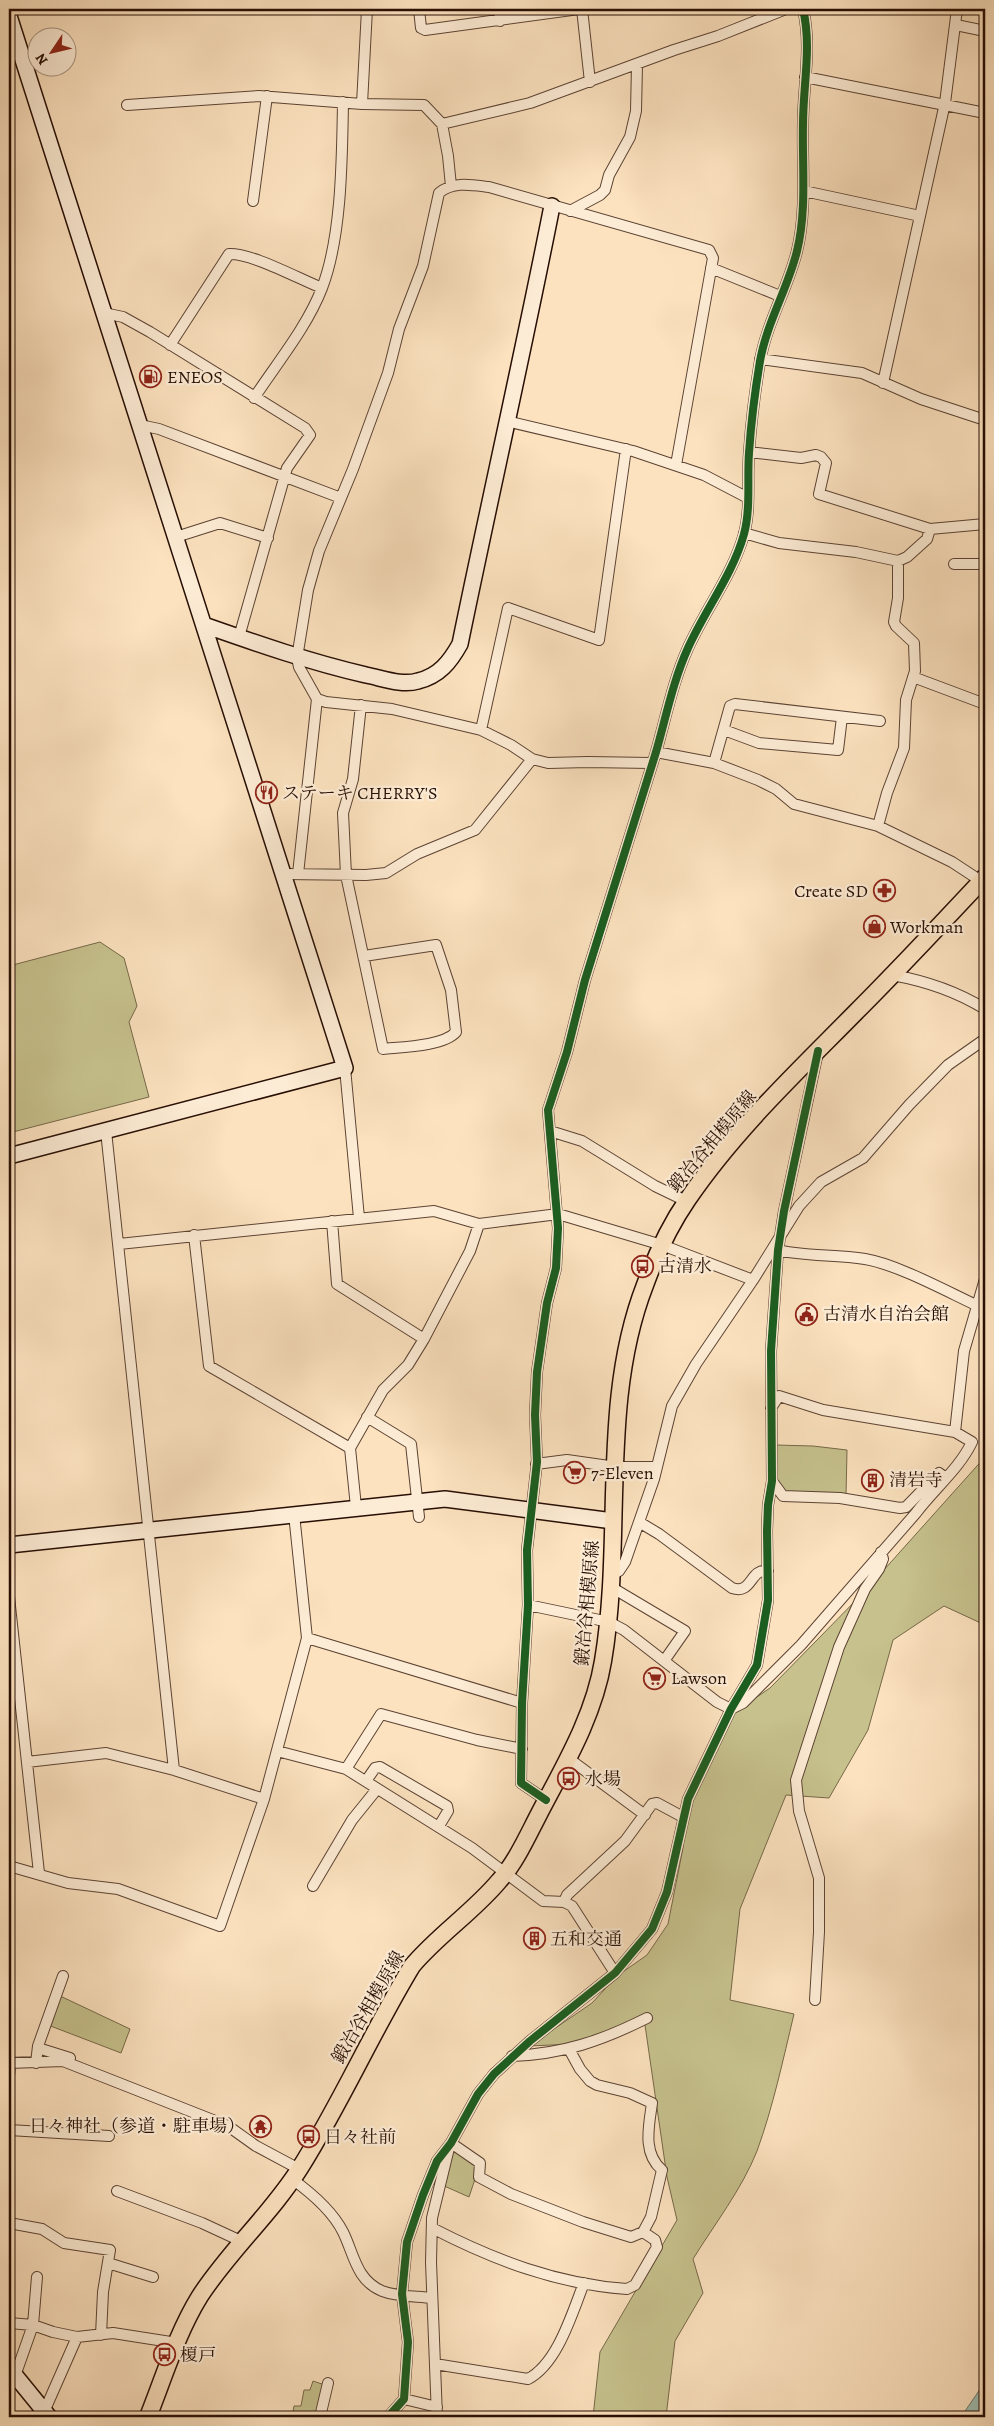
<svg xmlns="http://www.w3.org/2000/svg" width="994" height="2426" viewBox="0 0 994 2426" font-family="Alegreya,'Noto Serif JP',serif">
<rect width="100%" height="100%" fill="#fce2bf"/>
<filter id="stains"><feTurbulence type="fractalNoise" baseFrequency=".004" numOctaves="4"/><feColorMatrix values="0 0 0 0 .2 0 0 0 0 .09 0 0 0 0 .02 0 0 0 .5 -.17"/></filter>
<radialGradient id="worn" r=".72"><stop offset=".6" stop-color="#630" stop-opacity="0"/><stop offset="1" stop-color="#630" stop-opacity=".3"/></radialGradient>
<path fill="#c6c18d" stroke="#766848" d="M100,942L124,958L137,1006L129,1022L149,1097L9,1133V966Z
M776,1445L813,1446L847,1450L846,1496L787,1493C771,1482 775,1463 776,1445Z
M985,1457V1625L944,1606L893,1640L868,1730L829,1798L786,1795L740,1909L730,2000L794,2014C783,2060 773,2107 757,2151C742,2189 714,2225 693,2259L703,2293L675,2341L666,2417H593L600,2352L677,2220L667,2177L645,2025L596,2043L529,2046L592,2003L617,1976L647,1955L668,1924L683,1848L685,1815L735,1712L770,1688L865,1591Z
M58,1995L130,2029L121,2053L48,2025Z
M457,2151L476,2163L475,2179L469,2197L442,2185L453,2153Z
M313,2381L325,2385L319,2417H292L294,2406H301L304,2390H310Z"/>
<path fill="#9fbeb1" stroke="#6f786c" d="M985,2382V2417H961Z"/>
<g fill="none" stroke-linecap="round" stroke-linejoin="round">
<defs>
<path id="street" d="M419,9L421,28L425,30L579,9
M499,9L500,21
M582,9L590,82
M956,25L985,31
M805,77L985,113
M362,104L367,9
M127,105L259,96L362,104L424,105L442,124L448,156L451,186
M442,124L530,103L674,50L718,36L786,9
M804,191L920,216
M253,201L267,96
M570,211L600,195L605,190L609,175L630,137L636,111L637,65
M711,268L780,296
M104,313L123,317L150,332L305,428L310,435L287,468L239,637
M170,345L229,254C252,253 299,279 322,288
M760,359L862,373L921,399L985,420
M883,383L945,103L957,9
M254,398C277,363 307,327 322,288C342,236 342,157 343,102
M506,421L633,451L704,475L748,498
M140,425L159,429L341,498
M749,452L801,458L816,455L821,457L826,463L819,494L930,529L985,524
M744,533L779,543L856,552L898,561L907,557L927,539L930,529
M176,537L220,523L268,538
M954,564H985
M913,677L985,704
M361,705L353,779L343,813L346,875L383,1049C402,1047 444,1046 456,1032L451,990L436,945L364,956
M481,730L508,608L599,640L626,449
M724,730L759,743L838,750L842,717
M656,752L714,763L758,780L776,789L794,804L878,826L952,862L984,883
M532,759L511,745L481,730L392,709L326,702L317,699L299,667L297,658L308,590L319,551L353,469L388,373L399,329L423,266L439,193C453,181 472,185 489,187L709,250L713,258L676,465
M714,763L730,706L735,704L880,721
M878,826L887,793L904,748L906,700L915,671L914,643L896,626L894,622L898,598V561
M284,874L366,875L386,873L417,854L475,830L532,759L548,763L588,762L651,763
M298,874L317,699
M892,975C926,981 956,991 985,1009
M345,1068L359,1218
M106,1131L174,1770
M550,1131L582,1141L655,1186L686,1201
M332,1221L337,1284L424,1339
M194,1235L209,1366L350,1448
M119,1244L434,1211L479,1224L558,1214L662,1245L753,1280
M773,1249C803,1257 834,1254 865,1259C896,1264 946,1291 976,1305
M771,1408L779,1396L823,1410L955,1432
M367,1417L411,1444L419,1517
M536,1464L567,1460L616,1467H657
M772,1481L783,1496L840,1498L900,1508L906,1507L939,1473L946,1478
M356,1507L350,1448L383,1390L408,1365L424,1339L470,1251L479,1224
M639,1522L659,1534L732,1588C753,1595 749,1568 768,1571
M611,1575L619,1571L625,1562L654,1479L672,1406L696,1364L753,1280L799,1206L821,1182L863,1158L909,1105L948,1065L985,1039
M611,1587L685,1631L664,1661
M9,1597L39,1873
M528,1605L609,1622L624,1630L717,1702L731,1709
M307,1638L522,1703
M731,1709L743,1703L801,1645L916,1513C934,1489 959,1469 972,1442L955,1432L964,1351L985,1279
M277,1751L346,1769L472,1848L543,1901L564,1902L572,1906L615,1973
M568,1758L645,1815
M27,1762L106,1753L174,1770L264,1799
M346,1769L381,1714L477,1740L522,1749
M366,1781L375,1768L380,1767L447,1806L448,1811L439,1826
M546,1800L521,1783L522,1703L528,1605L527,1550L537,1462L535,1415L537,1372L547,1303L556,1268L558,1228L548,1110L567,1052L585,980L656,752C666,717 673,681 688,648C705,610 733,574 744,534C751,508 747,479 749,453C751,423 755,391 760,361C767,322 788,288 797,251C807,210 802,166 803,124C803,85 812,47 803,9
M9,1866L68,1883L118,1889L220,1926L264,1799L307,1638L294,1514
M313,1886L352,1820L377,1789
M564,1902L567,1895L625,1841L652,1804L657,1803L683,1817
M815,2000L819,1932V1878L799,1811L796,1780L839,1647L865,1589L879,1569L883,1559L881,1552
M38,2048L70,2058
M512,2056C563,2054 601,2041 647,2018
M9,2063L63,2061L228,2126L256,2146L299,2169
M36,2063L38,2046L63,1976
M9,2076L10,2063
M9,2130L109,2136
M451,2143L480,2163L479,2177L511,2194L583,2222L631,2237L643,2232L651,2217L662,2170C642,2153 649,2126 652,2103L630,2093L597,2085L590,2081L580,2069L569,2049
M292,2179C310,2192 333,2212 343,2232C354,2254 356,2280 382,2291C397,2297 417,2296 432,2298
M117,2191L202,2223L243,2242
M9,2223L42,2229L64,2243L110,2250L103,2292L101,2335
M432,2228C494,2260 557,2284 627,2289L635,2285L657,2247L655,2240L643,2232
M108,2263L153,2277
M9,2323L33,2325L53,2332L77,2337L113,2333L177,2343
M435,2364L528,2379C558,2363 572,2313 584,2283
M9,2386L15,2376L33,2325L37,2277
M404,2399L437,2407
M44,2412L77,2337
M320,2417L328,2383
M388,2417L404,2399L408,2342L402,2294L407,2242L423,2195L437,2161L451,2143L478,2094L494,2074L530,2041L615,1973L652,1929L667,1892L688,1799L731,1709L757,1665L768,1600L767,1531L768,1505L772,1481L771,1351L778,1250L784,1211L818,1052
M437,2417L431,2262L432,2218L449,2148"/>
<path id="secondary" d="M9,16L345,1068L9,1156
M204,625C258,644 310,662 366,675C382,678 402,686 418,681C439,676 450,662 460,644C490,498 523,353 552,206
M9,1545L445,1499L613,1521
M9,2368L49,2417"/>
<path id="primary" d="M148,2417C164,2377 177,2333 200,2296C230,2250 271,2214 300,2168C341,2103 372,2032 412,1966C438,1935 473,1912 499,1881C516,1862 527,1837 539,1814C564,1766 594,1716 603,1661C624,1538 599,1403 645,1285C656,1255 670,1225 688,1199C735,1130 798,1071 856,1012C900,968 942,923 985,877"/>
</defs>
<use href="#street" stroke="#5c4333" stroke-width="12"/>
<use href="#secondary" stroke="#270e04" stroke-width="18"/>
<use href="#primary" stroke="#270e04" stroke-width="19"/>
<use href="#street" stroke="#fdecd5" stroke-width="10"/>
<use href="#secondary" stroke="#fdecd5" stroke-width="15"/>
<use href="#primary" stroke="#fce2bf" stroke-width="16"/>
<defs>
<path id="cycleway" d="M546,1800L521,1783L522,1703L528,1605L527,1550L537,1462L535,1415L537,1372L547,1303L556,1268L558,1228L548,1110L567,1052L585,980L656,752C666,717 673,681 688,648C705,610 733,574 744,534C751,508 747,479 749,453C751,423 755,391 760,361C767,322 788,288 797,251C807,210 802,166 803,124C803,85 812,47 803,9
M388,2417L404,2399L408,2342L402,2294L407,2242L423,2195L437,2161L451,2143L478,2094L494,2074L530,2041L615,1973L652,1929L667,1892L688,1799L731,1709L757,1665L768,1600L767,1531L768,1505L772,1481L771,1351L778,1250L784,1211L818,1051"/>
</defs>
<use href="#cycleway" stroke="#fdecd5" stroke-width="11"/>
<use href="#cycleway" stroke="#1b5e20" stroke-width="8"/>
</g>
<defs>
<symbol id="fuel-ring" viewBox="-11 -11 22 22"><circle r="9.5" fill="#fdecd5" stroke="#8f2418" stroke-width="1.5"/><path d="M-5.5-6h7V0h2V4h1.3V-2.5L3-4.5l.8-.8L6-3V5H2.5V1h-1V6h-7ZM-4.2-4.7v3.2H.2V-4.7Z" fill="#8f2418"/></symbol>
<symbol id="restaurant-ring" viewBox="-11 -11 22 22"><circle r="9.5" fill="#fdecd5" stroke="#8f2418" stroke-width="1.5"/><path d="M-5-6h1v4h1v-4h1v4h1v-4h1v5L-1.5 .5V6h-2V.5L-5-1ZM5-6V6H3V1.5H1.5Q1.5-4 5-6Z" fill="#8f2418"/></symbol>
<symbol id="pharmacy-ring" viewBox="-11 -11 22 22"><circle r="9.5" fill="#fdecd5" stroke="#8f2418" stroke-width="1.5"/><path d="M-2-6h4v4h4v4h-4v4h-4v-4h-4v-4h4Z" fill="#8f2418"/></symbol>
<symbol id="shop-ring" viewBox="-11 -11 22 22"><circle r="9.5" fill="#fdecd5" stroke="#8f2418" stroke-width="1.5"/><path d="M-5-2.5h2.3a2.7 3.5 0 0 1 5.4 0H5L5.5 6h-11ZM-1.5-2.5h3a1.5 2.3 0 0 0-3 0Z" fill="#8f2418"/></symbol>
<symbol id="bus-ring" viewBox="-11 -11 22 22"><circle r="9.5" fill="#fdecd5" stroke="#8f2418" stroke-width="1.5"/><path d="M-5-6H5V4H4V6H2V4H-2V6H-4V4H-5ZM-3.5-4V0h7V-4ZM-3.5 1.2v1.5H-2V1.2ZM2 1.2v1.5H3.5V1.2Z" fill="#8f2418"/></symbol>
<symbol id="civic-ring" viewBox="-11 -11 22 22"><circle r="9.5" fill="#fdecd5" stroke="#8f2418" stroke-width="1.5"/><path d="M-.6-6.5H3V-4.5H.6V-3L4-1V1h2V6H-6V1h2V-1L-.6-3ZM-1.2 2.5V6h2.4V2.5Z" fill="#8f2418"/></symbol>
<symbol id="supermarket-ring" viewBox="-11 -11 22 22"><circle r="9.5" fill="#fdecd5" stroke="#8f2418" stroke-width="1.5"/><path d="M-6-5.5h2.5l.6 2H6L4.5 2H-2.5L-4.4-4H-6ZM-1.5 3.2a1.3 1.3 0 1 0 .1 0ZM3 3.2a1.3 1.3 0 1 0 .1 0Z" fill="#8f2418"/></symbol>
<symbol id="building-ring" viewBox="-11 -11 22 22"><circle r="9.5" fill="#fdecd5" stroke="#8f2418" stroke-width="1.5"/><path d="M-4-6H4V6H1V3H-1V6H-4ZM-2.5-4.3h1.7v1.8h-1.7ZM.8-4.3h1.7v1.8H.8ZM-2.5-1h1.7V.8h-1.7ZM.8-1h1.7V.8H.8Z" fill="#8f2418"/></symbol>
<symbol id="temple-ring" viewBox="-11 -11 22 22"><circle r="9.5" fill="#fdecd5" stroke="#8f2418" stroke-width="1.5"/><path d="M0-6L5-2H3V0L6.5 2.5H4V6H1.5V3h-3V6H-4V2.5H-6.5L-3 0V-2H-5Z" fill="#8f2418"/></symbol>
</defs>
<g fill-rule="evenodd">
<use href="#fuel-ring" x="138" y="364" width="25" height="25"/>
<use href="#restaurant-ring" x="254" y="780" width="25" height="25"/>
<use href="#pharmacy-ring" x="872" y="878" width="25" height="25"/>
<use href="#shop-ring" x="862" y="914" width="25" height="25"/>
<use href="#bus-ring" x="630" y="1254" width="25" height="25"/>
<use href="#civic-ring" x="794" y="1302" width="25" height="25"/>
<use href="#supermarket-ring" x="562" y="1460" width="25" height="25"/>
<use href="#building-ring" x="860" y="1468" width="25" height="25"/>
<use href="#supermarket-ring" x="642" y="1666" width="25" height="25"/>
<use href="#bus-ring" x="556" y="1766" width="25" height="25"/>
<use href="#building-ring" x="522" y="1926" width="25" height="25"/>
<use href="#temple-ring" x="248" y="2114" width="25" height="25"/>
<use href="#bus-ring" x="296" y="2124" width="25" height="25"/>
<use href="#bus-ring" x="152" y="2342" width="25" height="25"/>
</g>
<g text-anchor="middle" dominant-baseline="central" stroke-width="4.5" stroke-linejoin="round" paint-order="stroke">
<g font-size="18" fill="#270e04" stroke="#fdecd5" text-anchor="start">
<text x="167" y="377">ENEOS</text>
<text x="282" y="793">ステーキ CHERRY'S</text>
<text x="868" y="891" text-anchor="end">Create SD</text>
<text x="890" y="927">Workman</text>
<text x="658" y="1266">古清水</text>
<text x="823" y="1314">古清水自治会館</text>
<text x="591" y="1473">7-Eleven</text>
<text x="889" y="1480">清岩寺</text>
<text x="671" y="1678">Lawson</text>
<text x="585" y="1779">水場</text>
<text x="550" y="1939">五和交通</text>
<text x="245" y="2126" text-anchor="end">日々神社（参道・駐車場）</text>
<text x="324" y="2137">日々社前</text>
<text x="180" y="2355">榎戸</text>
</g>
<g font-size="18" fill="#270e04" stroke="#fdecd5">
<text transform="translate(712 1141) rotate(-50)">鍛冶谷相模原線</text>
<text transform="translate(587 1603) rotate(-85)">鍛冶谷相模原線</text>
<text transform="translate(368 2007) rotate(-60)">鍛冶谷相模原線</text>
</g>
</g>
<rect width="994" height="2426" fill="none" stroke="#fce2bf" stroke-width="30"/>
<rect x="10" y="10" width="974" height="2406" fill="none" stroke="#270e04" stroke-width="2.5"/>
<rect x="15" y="15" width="964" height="2396" fill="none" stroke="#270e04"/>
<g transform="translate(52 52) rotate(235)"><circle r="24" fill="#fdecd5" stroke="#a79381"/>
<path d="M0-4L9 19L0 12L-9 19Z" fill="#8f2418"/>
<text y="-8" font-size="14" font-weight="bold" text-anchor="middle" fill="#270e04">N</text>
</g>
<rect width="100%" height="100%" filter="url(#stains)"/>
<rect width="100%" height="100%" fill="url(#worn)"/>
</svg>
